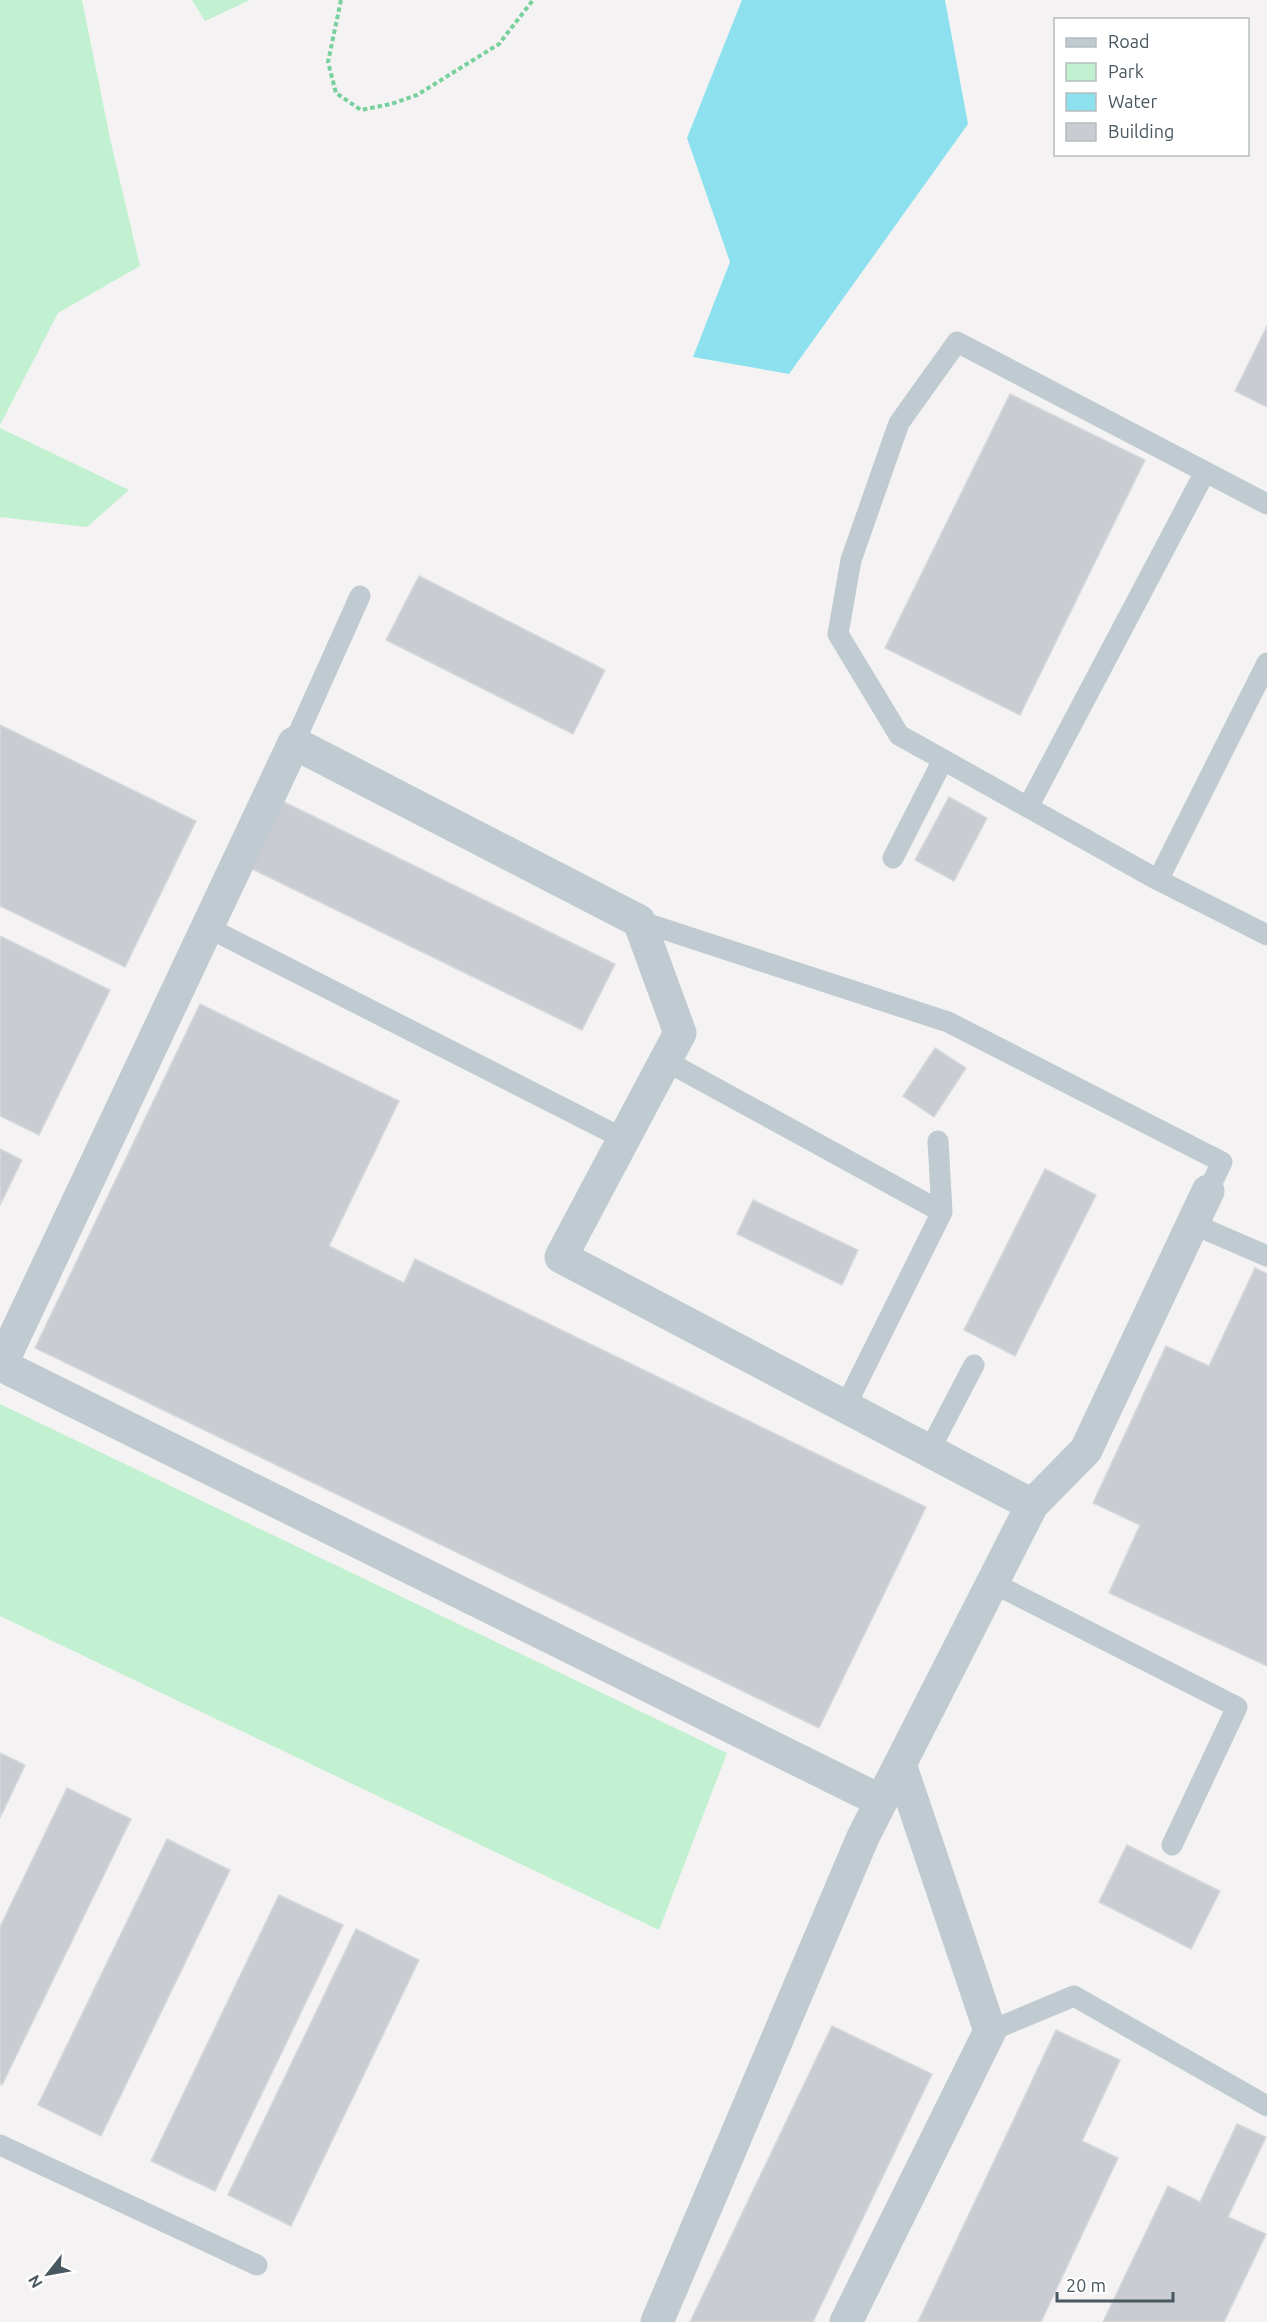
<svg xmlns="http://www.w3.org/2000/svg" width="1267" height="2322" viewBox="0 0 1267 2322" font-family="Ubuntu,sans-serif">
<rect width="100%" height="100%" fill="#f4f2f2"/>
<path fill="#c1f1d0" d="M0,0H82L111,143L140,266L58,313L0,425Z
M192,0H250L205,21Z
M0,428L129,490L87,527L0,517Z
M0,1404L727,1753L659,1930L0,1616Z"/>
<path fill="#8de1ef" d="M742,0H945L968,124L789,374L693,357L730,262L687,138Z"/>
<path fill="#c9cdd1" stroke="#d6d8dd" stroke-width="1.5" d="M1267,326V407L1235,391Z
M1010,394L1145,460L1020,715L885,648Z
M419,576L605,670L573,734L386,640Z
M0,725L196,821L125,967L0,906Z
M949,797L987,818L954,881L915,860Z
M282,801L615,964L582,1030L250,868Z
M0,936L110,990L39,1135L0,1116Z
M200,1004L399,1101L329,1246L404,1283L415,1259L926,1507L819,1728L35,1348Z
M935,1048L966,1068L934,1117L903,1096Z
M0,1149L22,1160L0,1205Z
M1045,1169L1096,1195L1015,1356L964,1330Z
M753,1200L858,1250L842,1285L737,1234Z
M1255,1268L1267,1274V1666L1109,1593L1140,1525L1093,1503L1166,1346L1209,1366Z
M0,1753L25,1765L0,1818Z
M67,1788L131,1819L2,2085L0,2084V1927Z
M167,1839L230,1870L101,2136L38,2105Z
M1127,1845L1220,1891L1191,1949L1099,1902Z
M279,1895L343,1925L215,2191L151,2161Z
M356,1929L419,1960L291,2226L228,2195Z
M832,2026L932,2074L813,2322H690Z
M1056,2030L1120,2060L1082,2141L1118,2158L1041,2322H918Z
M1237,2124L1266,2137L1228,2217L1266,2234L1224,2322H1103L1168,2186L1200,2202Z"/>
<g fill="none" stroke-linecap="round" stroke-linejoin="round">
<path stroke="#77d09e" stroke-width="4" stroke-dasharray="4.5 3" stroke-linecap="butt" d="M341,0L328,62L336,93L361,110L391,104L417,95L499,44L533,0"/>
<path stroke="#bfcad1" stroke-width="21" d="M1267,663L1158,880L1267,935
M294,743L360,596
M1028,807L1205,472
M893,858L943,760
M1158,880L899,735L838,634L851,560L899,423L957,342L1267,504
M639,921L948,1022L1222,1162L1208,1191
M207,927L624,1139
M666,1061L942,1212
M1193,1224L1267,1256
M845,1407L942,1212L938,1141
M929,1451L974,1365
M993,1583L1237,1707L1172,1845
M990,2031L1074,1996L1267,2106
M0,2145L257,2265"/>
<path stroke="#bfcad1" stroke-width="33" d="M881,1801L1,1365L294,743L639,921L680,1033L561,1257L1032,1505
M657,2322L863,1837L1032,1505L1086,1450L1208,1191
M846,2322L990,2031L900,1764"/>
</g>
<rect x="1054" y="18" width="195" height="138" fill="#ffffff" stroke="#b6bcbf" stroke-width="1.5"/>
<rect x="1066" y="38" width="30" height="9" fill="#bfcad1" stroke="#b6bcbf" stroke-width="1.5"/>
<text x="1108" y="48" font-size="18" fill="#495760">Road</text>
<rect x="1066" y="63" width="30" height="18" fill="#c1f1d0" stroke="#b6bcbf" stroke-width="1.5"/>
<text x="1108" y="78" font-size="18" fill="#495760">Park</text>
<rect x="1066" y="93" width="30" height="18" fill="#8de1ef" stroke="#b6bcbf" stroke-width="1.5"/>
<text x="1108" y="108" font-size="18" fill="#495760">Water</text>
<rect x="1066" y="123" width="30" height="18" fill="#c9cdd1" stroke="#b6bcbf" stroke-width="1.5"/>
<text x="1108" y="138" font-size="18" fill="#495760">Building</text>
<g transform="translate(48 2274) rotate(239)" stroke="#ffffff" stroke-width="4.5" paint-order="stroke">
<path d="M0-4.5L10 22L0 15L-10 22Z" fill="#495760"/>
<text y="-9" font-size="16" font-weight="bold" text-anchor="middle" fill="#495760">N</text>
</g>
<path d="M1057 2292v9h116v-9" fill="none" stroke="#495760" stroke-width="3"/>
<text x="1066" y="2292" font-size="18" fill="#495760" stroke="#ffffff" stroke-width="4.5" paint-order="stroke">20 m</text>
</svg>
